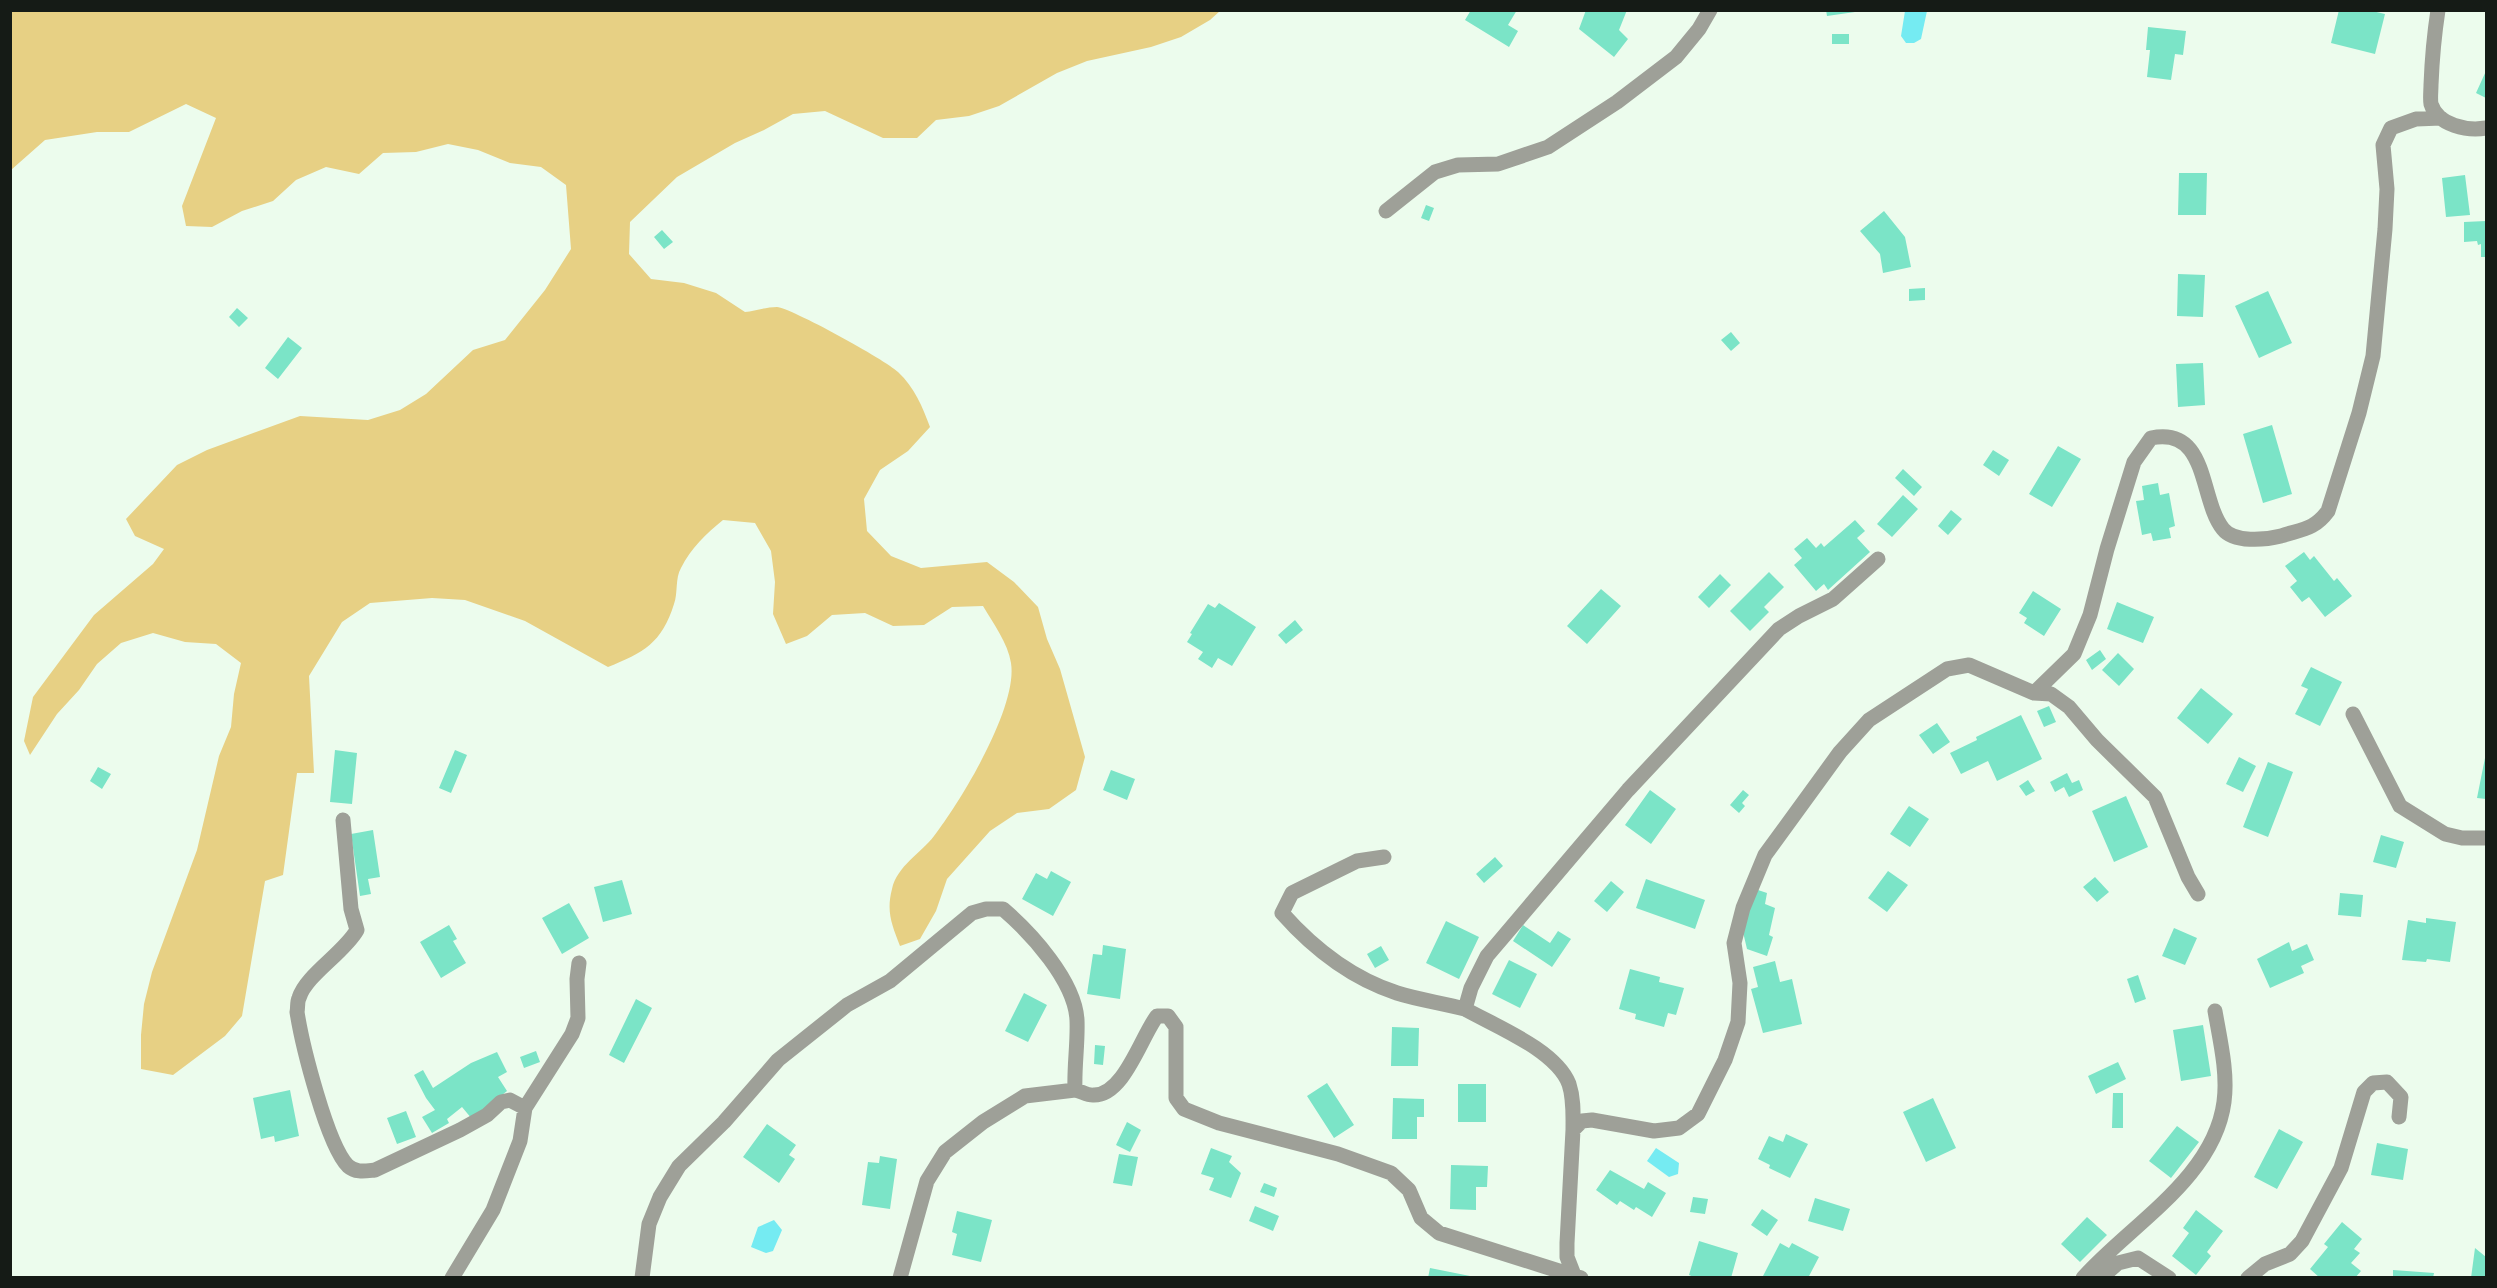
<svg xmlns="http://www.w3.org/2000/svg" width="2497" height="1288" viewBox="0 0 2497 1288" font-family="Raleway,sans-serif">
<rect width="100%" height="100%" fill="#ecfced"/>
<path fill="#e7d084" d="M11,10L1220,11L1210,20L1181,37L1151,47L1087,61L1057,73L999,106L969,116L936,120L917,138H883L825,111L793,114L764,130L735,143L677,177L630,222L629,254L651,279L684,283L716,293L745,312C755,311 766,307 777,307C791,308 886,360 898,372C915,388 922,406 930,427L908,451L880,470L864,499L867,531L891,556L921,568L987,562L1014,582L1038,607L1047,639L1060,669L1085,757L1076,790L1049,809L1017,813L990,831L947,879L936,911L920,939L900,946C892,925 886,912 892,889C897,866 921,853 934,836C961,801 1018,707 1011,663C1008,643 993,623 983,606L952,607L924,625L893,626L865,613L832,615L807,636L786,644L773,614L775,582L771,551L755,523L723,520C706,534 691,548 681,568C675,578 678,593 674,604C662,643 643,653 608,667L525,621L465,600L432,598L370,603L342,622L309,676L314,773H297L283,875L265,881L242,1016L225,1036L173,1075L141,1069V1035L144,1004L152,972L197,850L219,756L231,727L234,694L241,663L216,644L185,642L153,633L121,643L97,664L79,690L57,714L30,755L24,741L33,697L94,615L153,564L164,549L135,536L126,519L177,465L207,450L300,416L368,420L400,410L426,394L473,350L505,340L545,290L571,249L566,185L541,167L510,163L478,150L448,144L416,152L383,153L359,174L326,167L296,180L273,201L242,211L212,227L186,226L182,206L216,118L186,104L129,132H97L45,140L11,170Z"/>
<path fill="#75ebf2" d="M1905,11H1927L1921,39L1914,43H1906L1901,36Z
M1656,1148L1679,1163L1678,1174L1669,1177L1647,1161Z
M774,1220L782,1230L773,1251L766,1253L751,1247L758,1227Z"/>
<path fill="#7be4c7" d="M1471,10H1517L1508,25L1518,31L1509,47L1465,20Z
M1586,10H1627L1619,30L1628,39L1614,57L1579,29Z
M1826,10H1855V12L1827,16Z
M2339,10H2368L2385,14L2375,54L2331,43Z
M2148,27L2186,31L2183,55L2175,54L2171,80L2147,77L2150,50H2146Z
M1832,34H1849V44H1832Z
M2486,71V98L2476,93Z
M2179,173H2207L2206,215H2178Z
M2465,175L2470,215L2446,217L2442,178Z
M1426,205L1434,208L1429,221L1421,218Z
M1884,211L1905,237L1911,267L1883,273L1880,254L1860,231Z
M2486,221V257H2481V244L2478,245L2477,241L2464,242V222Z
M662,230L673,242L664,249L654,237Z
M2178,274L2205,275L2203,317L2177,316Z
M1925,288V300L1909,301V289Z
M2268,291L2292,343L2259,358L2235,306Z
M237,308L248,318L239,327L229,317Z
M1731,332L1740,343L1731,351L1721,340Z
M288,337L302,348L278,379L265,368Z
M2203,363L2205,405L2178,407L2176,364Z
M2272,425L2292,494L2263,503L2243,434Z
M2058,446L2081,459L2052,507L2029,494Z
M1993,450L2009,460L1999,476L1983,465Z
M1903,469L1922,487L1914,496L1895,478Z
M2158,483L2160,495L2169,493L2175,526L2169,528L2171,538L2153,541L2151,533L2142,535L2136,501L2144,500L2142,486Z
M1903,495L1918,509L1892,537L1877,524Z
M1951,510L1962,519L1948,535L1938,526Z
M1855,520L1865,531L1857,538L1870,552L1828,590L1824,584L1816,591L1794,565L1802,558L1794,549L1807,538L1816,548L1821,543L1824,547Z
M2304,552L2310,560L2314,556L2334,581L2337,578L2352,596L2325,617L2309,597L2302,602L2290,587L2297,581L2285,566Z
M1769,572L1784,587L1764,607L1769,612L1750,631L1730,611Z
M1720,574L1731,585L1709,608L1698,597Z
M1601,589L1621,606L1587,644L1567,626Z
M2033,591L2061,609L2044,636L2024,623L2027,618L2019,613Z
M2117,602L2154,617L2143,643L2107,629Z
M1219,603L1256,627L1232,666L1218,658L1212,668L1198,659L1203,652L1187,642L1192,634L1190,633L1208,604L1215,608Z
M1295,620L1303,630L1286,644L1278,635Z
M2100,650L2106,659L2092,670L2086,660Z
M2118,653L2134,669L2119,686L2102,670Z
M2311,667L2342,682L2320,726L2295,714L2308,689L2301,686Z
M2201,688L2233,714L2208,744L2177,718Z
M2049,706L2056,722L2044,727L2037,711Z
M2021,715L2042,759L1997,781L1988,761L1961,774L1950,753L1977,740L1976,737Z
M1937,723L1950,742L1933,754L1919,735Z
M335,750L357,753L352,804L330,802Z
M455,750L467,755L451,793L439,788Z
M2239,757L2256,766L2243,792L2226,784Z
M2485,758H2486V799L2477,798Z
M2268,762L2293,772L2268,837L2243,827Z
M98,767L111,774L102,789L90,781Z
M1111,770L1135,779L1127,800L1103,790Z
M2067,773L2072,783L2079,780L2083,790L2069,797L2064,787L2055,792L2050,782Z
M2028,780L2035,791L2026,796L2019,786Z
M1650,790L1676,809L1651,844L1625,825Z
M1743,790L1749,795L1742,803L1745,806L1739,813L1730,805Z
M2126,796L2148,847L2114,862L2092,811Z
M1909,806L1929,819L1910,847L1890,834Z
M373,830L380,877L368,879L371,894L360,896L351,834Z
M2381,835L2404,842L2396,868L2373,862Z
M1495,857L1503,866L1484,883L1476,874Z
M1051,871L1071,882L1053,916L1022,899L1036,873L1047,879Z
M1888,871L1908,885L1887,912L1868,898Z
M2095,877L2109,892L2097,902L2083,887Z
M1646,879L1705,900L1695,929L1636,908Z
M622,880L632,914L603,922L594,887Z
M1611,881L1624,892L1607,912L1594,901Z
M1758,890L1767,893L1765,904L1775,908L1769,935L1773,937L1767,956L1747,949L1743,932L1748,907Z
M2340,893L2363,895L2361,917L2338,915Z
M569,903L589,938L562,954L542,918Z
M2426,918L2456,922L2450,962L2427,959L2426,962L2402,960L2408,920L2426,923Z
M1446,921L1479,937L1459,979L1426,963Z
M449,925L457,939L453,941L466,963L441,978L420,942Z
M1523,925L1550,943L1558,931L1571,939L1552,967L1513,941Z
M2174,928L2197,938L2185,965L2162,956Z
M2289,942L2292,951L2307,944L2314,960L2301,966L2304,973L2270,988L2257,959Z
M1103,945L1126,949L1120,999L1087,994L1093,954L1102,955Z
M1381,946L1389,960L1375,968L1367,954Z
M1509,960L1537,974L1520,1008L1492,994Z
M1775,961L1780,982L1792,979L1802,1024L1763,1033L1751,989L1758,987L1753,967Z
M1630,969L1660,977L1659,982L1684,988L1676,1015L1668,1013L1664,1027L1635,1019L1636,1014L1619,1009Z
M2138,975L2146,999L2135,1003L2127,979Z
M1024,993L1047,1005L1028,1042L1005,1031Z
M636,999L652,1008L624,1063L609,1055Z
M2203,1025L2211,1076L2181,1081L2173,1030Z
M1392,1027L1419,1028L1418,1066H1391Z
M1095,1045L1105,1046L1103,1065L1094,1064Z
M536,1051L540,1062L524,1068L520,1057Z
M497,1052L507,1072L498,1077L507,1091L472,1119L462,1107L447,1119L449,1123L432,1133L422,1117L435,1110L426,1098L414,1075L423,1070L433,1088L471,1063Z
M2118,1062L2126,1079L2096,1094L2088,1076Z
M1327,1083L1354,1125L1334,1138L1307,1096Z
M1458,1084H1486V1122H1458Z
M290,1090L299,1136L275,1142L274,1136L261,1139L253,1098Z
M2113,1093H2123V1128H2112Z
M1393,1098L1424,1099V1117H1417V1139H1392Z
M1933,1098L1956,1148L1926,1162L1903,1112Z
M406,1111L416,1137L397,1144L387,1118Z
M1127,1122L1141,1130L1130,1152L1116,1145Z
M767,1124L796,1145L789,1155L795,1159L779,1183L743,1157Z
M2177,1126L2199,1142L2171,1178L2149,1161Z
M2279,1129L2303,1142L2277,1189L2254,1177Z
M1786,1134L1808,1144L1790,1178L1769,1168L1770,1165L1758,1159L1769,1136L1783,1142Z
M2377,1143L2408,1149L2403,1180L2371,1175Z
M1211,1148L1232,1156L1229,1162L1241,1173L1231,1198L1209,1190L1214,1178L1201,1174Z
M1119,1154L1138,1157L1132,1186L1113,1183Z
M880,1156L897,1159L890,1209L862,1205L868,1162L879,1163Z
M1451,1165L1488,1166L1487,1187H1476V1210L1450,1209Z
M1610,1170L1644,1189L1648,1182L1666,1193L1652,1217L1636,1207L1634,1210L1620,1201L1617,1205L1596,1190Z
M1264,1183L1277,1188L1274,1197L1260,1192Z
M1693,1197L1708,1199L1705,1214L1690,1212Z
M1815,1198L1850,1209L1843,1231L1808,1221Z
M1255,1206L1279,1216L1273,1231L1249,1221Z
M1762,1209L1778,1220L1767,1236L1751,1225Z
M2196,1210L2223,1231L2207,1252L2211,1256L2196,1275L2172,1256L2189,1233L2183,1228Z
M957,1211L992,1220L981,1262L952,1255L957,1234L952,1232Z
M2087,1217L2107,1235L2080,1262L2061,1244Z
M2342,1222L2362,1239L2354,1249L2360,1253L2351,1263L2361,1271L2355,1278H2320L2310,1269L2328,1247L2324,1244Z
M1699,1241L1738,1253L1731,1278H1696L1689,1275Z
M1780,1243L1789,1248L1792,1243L1819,1257L1808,1278L1763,1276Z
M2475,1248L2486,1257V1278H2471Z
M1430,1268L1470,1276L1469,1278H1428Z
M2393,1270L2434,1273L2433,1278H2393Z"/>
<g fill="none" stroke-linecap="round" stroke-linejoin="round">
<path stroke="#9ea098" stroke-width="15" d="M2438,10C2434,36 2432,59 2431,85C2431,90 2430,99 2431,104C2438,126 2468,131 2486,128
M1386,211L1435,172L1458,165L1498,164L1548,147L1617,102L1676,57L1699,29L1710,10
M2034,693L2074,654L2090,615L2107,549L2134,462L2151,438C2209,426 2199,499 2223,529C2234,543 2265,540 2281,536C2302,529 2314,530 2328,511L2359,413L2373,356L2385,229L2387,189L2383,145L2391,128L2416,119L2441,118
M2353,714L2400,806L2445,834L2462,838H2486
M343,820L351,909L357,930C344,953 306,975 299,998C297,1002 298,1008 297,1012C302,1044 327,1145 348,1166C356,1173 365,1171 375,1170L460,1130L487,1115L501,1102L510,1100L525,1108
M1384,857L1357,861L1292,893L1282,913C1313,948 1351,978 1397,993C1419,1000 1443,1003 1465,1009
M1573,1130C1573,1115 1574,1099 1569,1084C1556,1050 1495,1026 1465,1009L1471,988L1487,956L1628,790L1779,629L1799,616L1833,599L1878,559
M1574,1275L1567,1257V1243L1573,1130L1582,1121L1592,1120L1654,1131L1679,1128L1698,1114L1725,1060L1738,1022L1740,983L1734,943L1743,908L1765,855L1840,752L1869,720L1947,669L1969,665L2034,693L2051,694L2069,707L2097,740L2155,797L2188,877L2198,894
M452,1278L493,1210L520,1141L525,1108L572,1034L578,1018L577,979L579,963
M642,1278L649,1224L660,1197L679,1166L724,1122L778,1060L847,1005L890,981L972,913L986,909H1003C1031,933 1075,981 1077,1020C1078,1043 1074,1066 1075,1090C1081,1091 1088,1096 1094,1095C1124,1095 1141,1037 1157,1016H1168L1176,1027V1098L1184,1109L1219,1123L1338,1154L1391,1173L1409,1190L1421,1218L1439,1233L1581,1278
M900,1278L927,1181L945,1152L983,1122L1025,1096L1075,1090
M2083,1278C2130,1225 2214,1178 2224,1102C2228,1073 2220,1040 2215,1011
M2101,1278L2118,1263L2138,1258L2169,1278
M2248,1278L2265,1264L2290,1254L2302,1241L2341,1168L2364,1092L2373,1083L2387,1082L2401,1097L2399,1117"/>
</g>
<rect width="2497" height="1288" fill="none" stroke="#151b16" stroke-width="24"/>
</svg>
